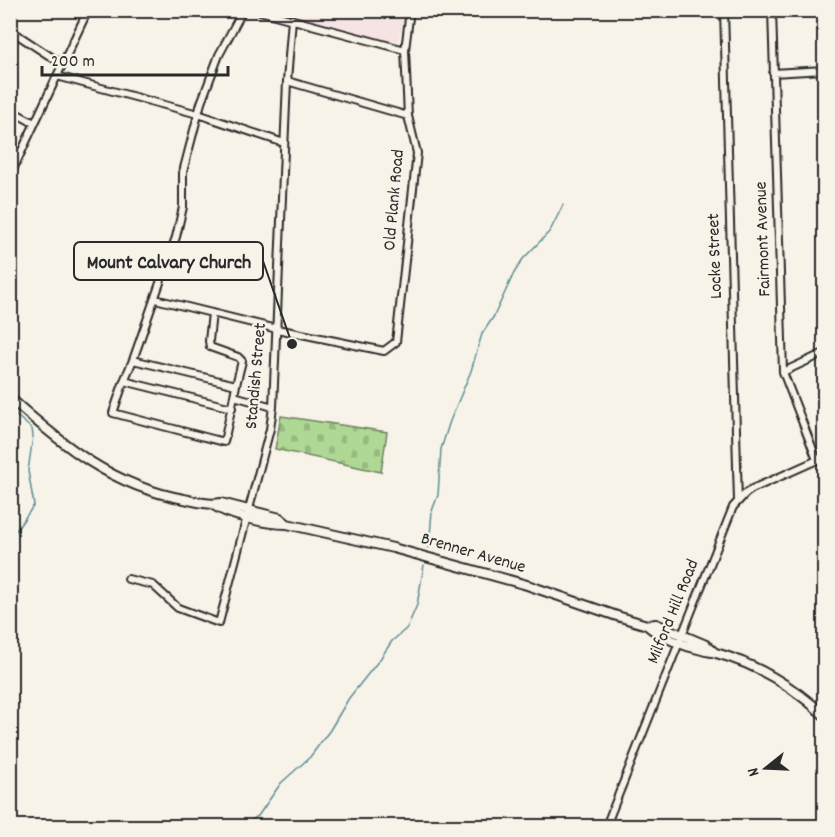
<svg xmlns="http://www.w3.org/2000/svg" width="835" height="837" viewBox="0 0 835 837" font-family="Dekko,sans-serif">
<defs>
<pattern id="cemetery-stones" width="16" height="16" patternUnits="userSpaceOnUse" patternTransform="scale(1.5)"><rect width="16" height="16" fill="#b0d895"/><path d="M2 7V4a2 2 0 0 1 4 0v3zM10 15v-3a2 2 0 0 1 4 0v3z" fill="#98ba81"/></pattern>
</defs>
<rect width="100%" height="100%" fill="#f7f3e8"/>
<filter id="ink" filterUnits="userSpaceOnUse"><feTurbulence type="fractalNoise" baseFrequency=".0167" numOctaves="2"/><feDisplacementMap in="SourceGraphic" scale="12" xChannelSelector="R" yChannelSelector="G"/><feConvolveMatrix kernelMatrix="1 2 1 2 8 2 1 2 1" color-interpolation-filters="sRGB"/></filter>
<g filter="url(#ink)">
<path fill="#f6e3e3" d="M278,11H407L396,47Z"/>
<path fill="url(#cemetery-stones)" stroke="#6e8260" stroke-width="1.5" d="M281,416L387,432L381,472L275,449Z"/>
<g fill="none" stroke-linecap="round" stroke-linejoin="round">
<path stroke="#5d8d95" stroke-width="1.5" d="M10,410L32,429L33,436L28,471L34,505L10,539
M429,548L432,511L438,495L441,449L450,421L471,371L482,334L494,316L514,273L523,259L550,231L563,205
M10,553L14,581L10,595
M242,826L258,816L281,783L310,757L330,730L349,698L380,659L392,641L407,628L417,605L424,565"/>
<defs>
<path id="minor" d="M256,10L405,50
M724,10L738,501
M772,10L783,372L817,460
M10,30L62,64
M773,73L824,70
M57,76L198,114L284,143
M287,81L408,116
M10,110L34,123
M10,176L88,10
M155,299L277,329L384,351L396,342L417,153L408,116L405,50L410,10
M212,313L209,341L210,347L238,357L242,361L236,385
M133,360L236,385L234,396L273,407
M783,372L824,353
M124,381L232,408
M234,396L224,442L113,413L124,381L133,360L176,237L183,207V172L201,103L219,55L243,10
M128,579L153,585L178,608L219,623L270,429L273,407L287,81L292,19
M606,826L733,507L745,494L752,489L824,457"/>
<path id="tertiary" d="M10,398C64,446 112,486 184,499C197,502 208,505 221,503L280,518L287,524
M212,504C228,516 268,524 287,524L393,548L527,585L617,616L647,625L656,624L706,645L714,652
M647,625C660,637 684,646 702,650C706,652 711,651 716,653C756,664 794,687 824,715"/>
</defs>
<use href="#minor" stroke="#2b2b2b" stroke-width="10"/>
<use href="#tertiary" stroke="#2b2b2b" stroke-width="12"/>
<use href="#minor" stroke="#f7f3e8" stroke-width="6"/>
<use href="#tertiary" stroke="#f7f3e8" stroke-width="8"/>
</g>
</g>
<g text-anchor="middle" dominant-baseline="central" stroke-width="4.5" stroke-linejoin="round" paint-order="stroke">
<g font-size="18" fill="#2b2b2b" stroke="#f7f3e8">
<text transform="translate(395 200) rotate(-85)">Old Plank Road</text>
<text transform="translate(764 239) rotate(-92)">Fairmont Avenue</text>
<text transform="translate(716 256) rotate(-92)">Locke Street</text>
<text transform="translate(257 376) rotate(-85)">Standish Street</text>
<text transform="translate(473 554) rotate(16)">Brenner Avenue</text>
<text transform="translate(674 612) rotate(-68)">Milford Hill Road</text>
</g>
</g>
<path fill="none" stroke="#2b2b2b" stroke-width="2" d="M292 344L263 261"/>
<circle fill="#2b2b2b" stroke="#f7f3e8" stroke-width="2" cx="292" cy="344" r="6"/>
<rect fill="#f7f3e8" stroke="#2b2b2b" stroke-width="2" x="74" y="242" width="189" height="38" rx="6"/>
<g font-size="20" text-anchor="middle" font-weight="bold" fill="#2b2b2b">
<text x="169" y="268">Mount Calvary Church</text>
</g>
<rect width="835" height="837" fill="none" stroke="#f7f3e8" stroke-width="36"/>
<rect x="18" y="18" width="799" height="801" fill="none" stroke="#2b2b2b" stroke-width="2" filter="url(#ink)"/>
<g transform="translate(766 768) rotate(252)" stroke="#f7f3e8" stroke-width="4.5" paint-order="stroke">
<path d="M0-4.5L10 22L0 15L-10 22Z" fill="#2b2b2b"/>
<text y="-9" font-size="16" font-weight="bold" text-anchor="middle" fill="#2b2b2b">N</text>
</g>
<path d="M42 66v9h186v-9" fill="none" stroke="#2b2b2b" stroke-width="3"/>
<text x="51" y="66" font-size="18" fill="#2b2b2b" stroke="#f7f3e8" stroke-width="4.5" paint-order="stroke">200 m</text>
</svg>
